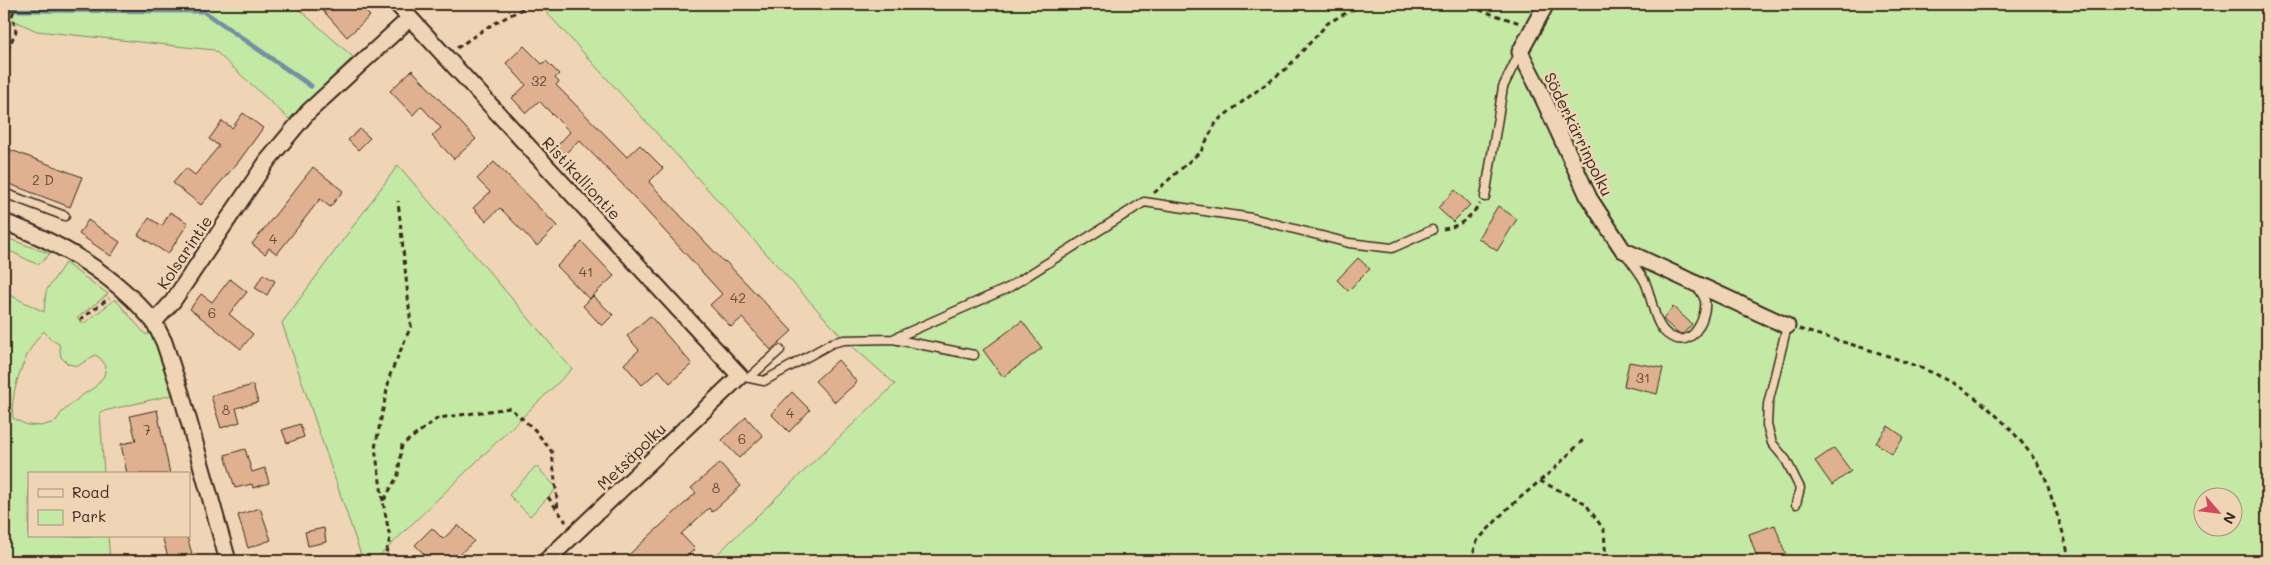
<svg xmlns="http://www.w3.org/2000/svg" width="2271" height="565" viewBox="0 0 2271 565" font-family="Mali,sans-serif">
<rect width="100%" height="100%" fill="#efd5b6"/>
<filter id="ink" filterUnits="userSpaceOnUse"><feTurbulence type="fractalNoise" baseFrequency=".02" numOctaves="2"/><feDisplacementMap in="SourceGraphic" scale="10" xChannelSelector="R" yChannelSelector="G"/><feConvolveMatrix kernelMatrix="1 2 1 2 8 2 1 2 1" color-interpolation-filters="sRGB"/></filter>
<g filter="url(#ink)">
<path fill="#c3e9a4" stroke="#7f8a61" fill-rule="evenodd" d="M4,4H293L353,57L289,119L214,50L37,31L4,16Z
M539,4H2267V561H710L895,384L844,339ZM2204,498H2234V528H2204Z
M398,165L572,369L374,561H363L282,323Z
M4,237L50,254L38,265L4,248Z
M65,263L108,294L77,318L84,324L115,299L146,335L151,331L160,348L172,395L100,412L104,474H29V536H108L110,561H4V285L12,296L44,312L46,291ZM44,331L50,339L59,344L61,357L68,364L78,366L95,355L100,358L106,366L104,376L95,387L81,396L62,412L55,422L41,426L27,425L13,418C9,393 26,348 44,331Z
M536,466L557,488L530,516L509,495Z"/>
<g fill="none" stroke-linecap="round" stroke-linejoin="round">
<path stroke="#7390a1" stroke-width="5" d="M4,5L15,10L203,11L311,86"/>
</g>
<path fill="#dfb190" stroke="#3b2a1e" d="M317,4H358L370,16L347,37Z
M524,46L542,64L546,61L559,74L555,78L559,82L556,85L627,157L640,145L663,168L649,182L724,262L725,261L792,331L771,350L742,318L731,327L710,305L722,294L623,185L579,140L565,154L557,146L570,132L539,101L526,113L512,98L526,85L506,63Z
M412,70L476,139L454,159L432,136L441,128L421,106L413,115L390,91Z
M243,113L263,128L239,161L201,205L173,183L186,168L195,175L219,146L209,139L222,121L232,128Z
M360,129L370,138L358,150L348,140Z
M11,150L82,177L70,207L4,182V167Z
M494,162L557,226L537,246L500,208L486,221L473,208L490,192L477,179Z
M313,167L343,191L330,207L320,199L277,254L269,248L265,254L252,244Z
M1455,190L1470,205L1453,222L1438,208Z
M1498,206L1517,219L1497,251L1478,238Z
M170,212L188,223L168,254L138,235L149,218L162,226Z
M88,220L120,242L111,256L79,234Z
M582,242L614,276L589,299L557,266Z
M1358,258L1370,269L1348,291L1337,280Z
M263,274L275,281L267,295L255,288Z
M230,279L247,292L229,314L253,334L241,349L190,309L201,294L212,302Z
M593,296L613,315L602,326L583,306Z
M1673,307L1692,324L1683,334L1677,333L1663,319Z
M650,316L692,364L670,383L659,370L642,385L624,364L639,350L627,336Z
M1022,321L1042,348L1003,377L983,350Z
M838,360L857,382L835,402L815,381Z
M1629,362L1663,368L1657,394L1624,386Z
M253,385L258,402L236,408L240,422L221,428L211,396Z
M792,392L810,410L789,432L771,414Z
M157,410L170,474H127L121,444L136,441L130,416Z
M746,417L763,436L739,458L722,440Z
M300,424L304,437L287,443L282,430Z
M1888,426L1904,437L1892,454L1876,443Z
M1834,448L1851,471L1832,485L1815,461Z
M245,449L252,472L265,468L269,483L253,488L252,484L235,488L225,455Z
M720,463L741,486L712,512L709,508L681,534L695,549L681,561H622L696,493L691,488Z
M260,508L271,540L248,548L238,515Z
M458,525L474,541L461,553L469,561H431L415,545L432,528L443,539Z
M1775,525L1788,561H1758L1749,534Z
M324,528L326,542L308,546L305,532Z
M162,536H187L194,561H169Z"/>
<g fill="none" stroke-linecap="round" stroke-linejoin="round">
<defs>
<path id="lane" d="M4,193L65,216
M1485,197L1503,87L1520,52
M1625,253C1632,263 1640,272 1645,282C1654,301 1653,333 1677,339C1695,344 1707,315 1705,301C1704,296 1700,291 1698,287
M1787,326L1768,404L1767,425L1772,443L1786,460L1800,488L1796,504
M893,339L974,355
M740,376L764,381L832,343L844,340L893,339L1008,288L1144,202L1252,218L1349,243L1392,248L1432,230
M750,377L780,350"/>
<path id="street" d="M397,4L740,376L546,561
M1546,4L1520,52L1538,87L1589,198L1623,250L1787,326
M4,222C61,243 115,275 154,322
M228,561L181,393L164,342L154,322L173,301L268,160L308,112L410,18"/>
</defs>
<use href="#lane" stroke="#3b2a1e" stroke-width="11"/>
<use href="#street" stroke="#3b2a1e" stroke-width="19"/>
<path stroke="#3b2a1e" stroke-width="3" stroke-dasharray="5 4" stroke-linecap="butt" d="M1453,4L1467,6L1520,23
M457,48L486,28L522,9L528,4
M4,58L16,31L12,16L16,4
M1154,193L1201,151L1217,121L1287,68L1328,23L1362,4
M1443,229C1460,227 1470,217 1480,204
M80,320L109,298
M1799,329C1842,342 1885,353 1926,370C1972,388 2016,428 2042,471C2046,478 2048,488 2051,496C2058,518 2066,538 2069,561
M1540,481L1585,503L1604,530L1606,561
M548,497L566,522
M383,501L375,448L390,375L411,326L398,201
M384,561L390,538L383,502L398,475L402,445L438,418L510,408L535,430L552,452L558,510
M1471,561L1477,541L1507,509L1555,468L1585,438"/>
<use href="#lane" stroke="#efd5b6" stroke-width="8"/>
<use href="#street" stroke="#efd5b6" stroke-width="15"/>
</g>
</g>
<g text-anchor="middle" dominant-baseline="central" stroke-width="5" stroke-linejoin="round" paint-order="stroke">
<g font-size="14" fill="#644c3a">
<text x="539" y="80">32</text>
<text x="43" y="179">2 D</text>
<text x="273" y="238">4</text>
<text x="586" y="271">41</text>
<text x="738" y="297">42</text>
<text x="212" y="312">6</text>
<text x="1643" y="377">31</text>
<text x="226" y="409">8</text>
<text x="790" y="412">4</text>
<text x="147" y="429">7</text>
<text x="742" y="438">6</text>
<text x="716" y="487">8</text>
</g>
<g font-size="16" fill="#3b2a1e" stroke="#efd5b6">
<text transform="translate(1579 134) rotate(64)">Söderkärrinpolku</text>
<text transform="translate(582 178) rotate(47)">Ristikalliontie</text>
<text transform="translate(184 252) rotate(-56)">Kolsarintie</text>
<text transform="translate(631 456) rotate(-44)">Metsäpolku</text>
</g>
</g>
<rect width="2271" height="565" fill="none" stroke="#efd5b6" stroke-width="20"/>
<rect x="10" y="10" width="2251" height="545" fill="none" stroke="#3b2a1e" stroke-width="2" filter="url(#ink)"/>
<rect x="28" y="472" width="162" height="65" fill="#efd5b6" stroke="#a79179"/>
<rect x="38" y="489" width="25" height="8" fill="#efd5b6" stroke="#a79179"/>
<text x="72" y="498" font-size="15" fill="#3b2a1e">Road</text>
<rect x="38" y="510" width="25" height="15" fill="#c3e9a4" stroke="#a79179"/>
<text x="72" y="522" font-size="15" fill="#3b2a1e">Park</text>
<g transform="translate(2218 512) rotate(118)"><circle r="24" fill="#efd5b6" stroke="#a79179"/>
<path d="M0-4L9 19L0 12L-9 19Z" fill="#d1495b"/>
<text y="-8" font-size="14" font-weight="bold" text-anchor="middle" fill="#3b2a1e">N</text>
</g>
</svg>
